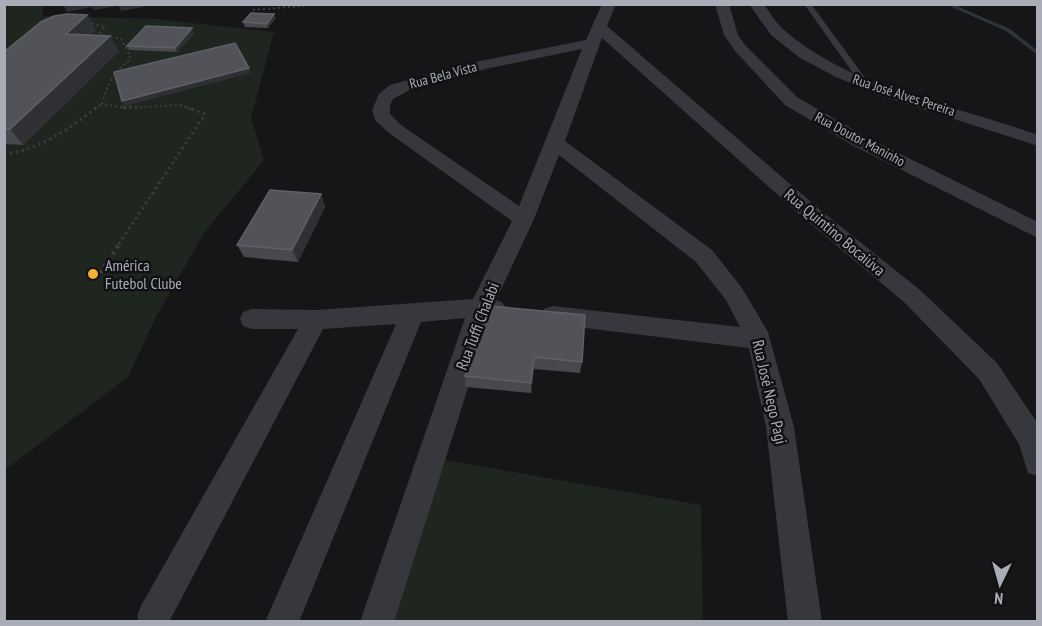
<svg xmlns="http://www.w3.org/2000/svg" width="1042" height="626" viewBox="0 0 1042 626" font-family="'PT Sans Narrow',sans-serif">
<rect width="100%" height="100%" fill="#161618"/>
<path fill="#1e261f" d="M8,5H43V16L156,19L274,32L251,118L264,160L204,233L157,315L128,377L5,470L4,17Z
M439,459L701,505L703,621L393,622Z"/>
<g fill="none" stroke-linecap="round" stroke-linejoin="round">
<path fill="#2c353c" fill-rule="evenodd" d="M945,4H952L1010,29L1038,51V55L1006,31Z"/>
<path stroke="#3d3f44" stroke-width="2" stroke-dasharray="2 3" stroke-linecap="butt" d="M253,10L303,6L299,4
M87,22L105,27L99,34L121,39L130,55L129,61C113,71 107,87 102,104L126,108L181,105L191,109
M95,109L102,104"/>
<path stroke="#3d3f44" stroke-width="3" stroke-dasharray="2 4" stroke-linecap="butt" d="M123,107H137
M4,154C38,151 71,128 97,107
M119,244L205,114L187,107"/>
<path stroke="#3d3f44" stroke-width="4" stroke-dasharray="3 4.5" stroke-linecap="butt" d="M100,273L120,243"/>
<path fill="#37383d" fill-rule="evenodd" d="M804,4H811L869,83V87H863Z"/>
<path fill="#37383d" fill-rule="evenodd" d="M602,4H616L607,26L819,209L920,290L997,363L1038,424V476L1028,473L1019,444L979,379L904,302L805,219L602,38L565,141L712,250L742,288L768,332L794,427L822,622H788L766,427L749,348L544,323L541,316L544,309L553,306L740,327L726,300L696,262L559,155L534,219L496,300L502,302L506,309L502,316L490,318L394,622H360L465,318L421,322L299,622H265L396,324L323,329L169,622H139L137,616L142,604L298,329H252L243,326L240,319L243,312L252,309L316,310L473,299L512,221L389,133L375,120L372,110L379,94L390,85L470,63L586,40ZM582,49L519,206L401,125L390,114V105L393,99L413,88L490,68Z
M715,4H729L738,35L745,45L797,97L866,137L1038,222V238L852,145L785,105L735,51L724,35Z
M749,4H764C770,13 776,23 784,30C853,90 953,104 1038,135V146L876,94L836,77L800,58L771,35Z"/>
</g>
<path fill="#47494d" d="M87,15L96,30L90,35L119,51L23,145L4,144V52Z
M276,18L268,28L245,27L243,22Z
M194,33L177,52L129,50L127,46Z
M321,194L325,207L298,262L244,257L237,245Z
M480,305L582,362L580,373L534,369L531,393L466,387L465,376Z"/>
<path fill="#2f3033" d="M63,4H117V6L94,10L92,7L67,12Z
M118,4H148V6L121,11Z
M274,14L276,18L268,28L267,24Z
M87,15L96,30L75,48L66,34Z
M192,28L194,33L177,52L175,48Z
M110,36L119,51L23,145L10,129Z
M249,68L251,73L125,106L122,101Z
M321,194L325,207L298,262L292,250Z
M534,357V369L531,393V383Z"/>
<path fill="#525359" stroke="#5f6168" stroke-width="1.5" d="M251,13L274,14L267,24L243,22Z
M67,14L87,15L66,34L110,36L10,129H4V52L41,22L54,16Z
M146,26L192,28L175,48L127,46Z
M235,43L249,68L122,101L114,72Z
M270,190L321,194L292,250L237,245Z
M480,305L585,315L582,362L534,357L531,383L465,376Z"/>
<circle fill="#f2b134" stroke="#111113" stroke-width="2" cx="93" cy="274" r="6"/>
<g text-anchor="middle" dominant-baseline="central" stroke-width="5" stroke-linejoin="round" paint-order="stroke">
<g font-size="14" fill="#a8adb8" stroke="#111113">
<text transform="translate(443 75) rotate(-15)">Rua Bela Vista</text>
<text transform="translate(904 95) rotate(18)">Rua José Alves Pereira</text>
<text transform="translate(860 139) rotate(28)">Rua Doutor Maninho</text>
</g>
<g font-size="16" fill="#a8adb8" stroke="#111113">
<text transform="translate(835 232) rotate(40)">Rua Quintino Bocaiúva</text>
<text transform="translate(477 326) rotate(-69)">Rua Tuffi Chalabi</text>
<text transform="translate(770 392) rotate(77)">Rua José Nego Pagi</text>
</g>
<g font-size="16" fill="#a8adb8" stroke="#111113" text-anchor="start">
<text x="105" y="265">América<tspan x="105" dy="18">Futebol Clube</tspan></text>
</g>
</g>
<rect width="1042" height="626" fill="none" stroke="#a8adb8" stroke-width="12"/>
<g transform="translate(1000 584) rotate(185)" stroke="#111113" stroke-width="4.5" paint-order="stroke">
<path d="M0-4.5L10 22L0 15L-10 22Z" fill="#a8adb8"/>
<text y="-9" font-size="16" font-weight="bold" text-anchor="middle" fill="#a8adb8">N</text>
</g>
</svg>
